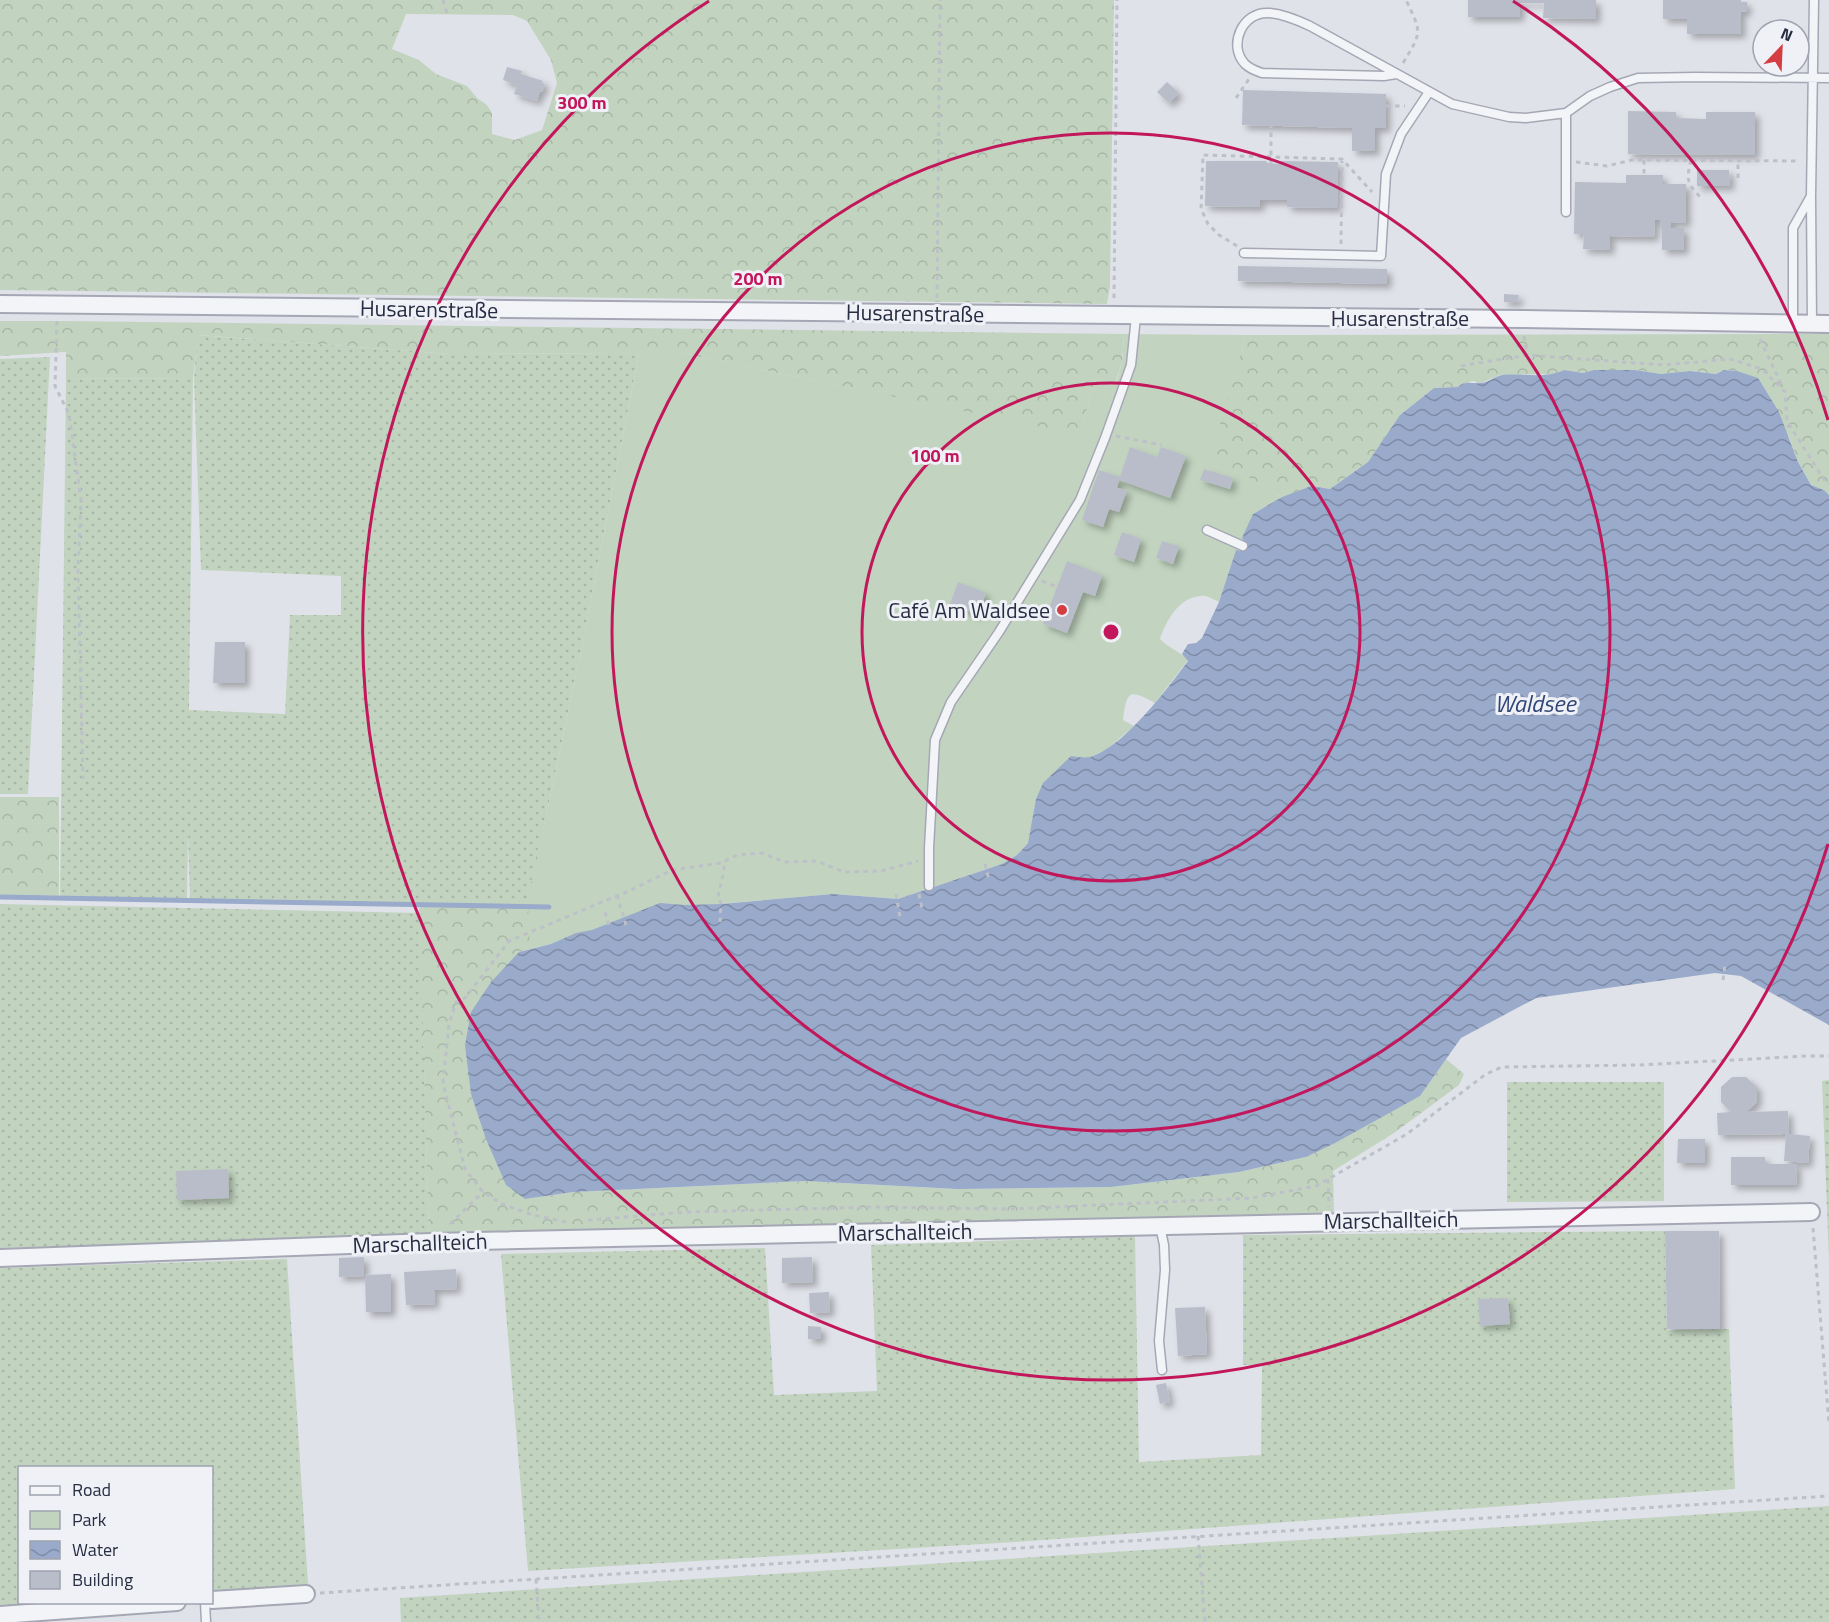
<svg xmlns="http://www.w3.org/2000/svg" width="1829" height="1622" viewBox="0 0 1829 1622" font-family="'Titillium Web',sans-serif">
<defs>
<pattern id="grass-dots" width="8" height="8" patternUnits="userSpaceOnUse" patternTransform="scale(1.5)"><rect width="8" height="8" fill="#c2d4c0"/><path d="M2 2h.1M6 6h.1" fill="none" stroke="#a7b6a6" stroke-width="1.8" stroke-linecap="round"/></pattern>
<pattern id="forest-crowns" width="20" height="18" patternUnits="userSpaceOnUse" patternTransform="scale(1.5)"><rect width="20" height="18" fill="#c2d4c0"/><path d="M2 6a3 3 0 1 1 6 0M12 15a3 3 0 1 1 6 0" fill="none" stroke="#a7b6a6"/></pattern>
<pattern id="water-waves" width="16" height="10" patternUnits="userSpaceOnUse" patternTransform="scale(1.5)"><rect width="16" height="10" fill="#99aacb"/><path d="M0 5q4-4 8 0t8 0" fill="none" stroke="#7d8ba6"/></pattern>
<filter id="shadow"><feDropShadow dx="4.5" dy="4.5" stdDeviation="3" flood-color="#0004"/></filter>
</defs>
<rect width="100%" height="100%" fill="#e0e2e9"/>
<path fill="url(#grass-dots)" d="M197,335L450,354L639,353L582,646L528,902H190L188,833L187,899L60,897L66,378L193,379L189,710L285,714L290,615H341V576L201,570L194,380Z
M50,357L28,794H0V359Z
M0,904L420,913L429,1238L0,1248Z
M1829,1080V1261L1822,1081Z
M1507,1082H1664V1201L1507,1202Z
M1665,1231L1667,1330L1729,1329L1735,1489L1016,1542L528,1571L501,1254L765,1248L774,1395L877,1391L871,1245L1135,1236L1139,1462L1261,1455L1262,1365H1243V1235Z
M287,1259L308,1584L212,1591V1468H20V1602L56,1603L0,1607V1268Z
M1829,1506V1622H401L400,1598Z"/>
<path fill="url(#forest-crowns)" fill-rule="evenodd" d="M0,0H1114L1110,286L1107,304L0,290ZM406,14L513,15L527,21L551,60L557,83L542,130L515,140L492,134V113L487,105L477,98L467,86L436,74L419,60L392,49Z
M0,321H65L1124,334L1122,362L1115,384L1095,379L1080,436L681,353L450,354L198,335L193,379L66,378V352L0,356Z
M1829,334V495L1824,490L1811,485L1798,462L1789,437L1737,371L1724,370L1716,374L1692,371L1661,374L1635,370H1594L1583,373L1564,370L1554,374L1500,375L1481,383L1472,381L1458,387L1434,388L1400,415L1368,462L1330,489L1311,486L1282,497L1210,455L1246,335Z
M0,797H59V898L0,897Z
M542,828L831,890L711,905H684L519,952L471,1094L476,1108L525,1199L573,1192L805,1181L957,1189L1111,1187L1239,1172L1306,1157L1420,1096L1446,1059L1464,1074L1459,1085L1394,1133L1333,1171L1334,1214L429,1238L419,902H527Z"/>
<path fill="#c2d4c0" d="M1124,334L1246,335L1211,455L1282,497L1253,514L1241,551L1236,550L1219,602C1214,600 1207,595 1201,596C1179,597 1166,621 1160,639C1168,648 1180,651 1188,660L1155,703C1129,689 1127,690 1123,720L1134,726L1106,750L1088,758L1031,828L1028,843L1017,855L1002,864L898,899L833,894L707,905H684L576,933L551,944L530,949L528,902L582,646L639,353H681L1080,435L1095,379L1116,384L1122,362Z"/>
<path fill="url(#water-waves)" d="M1564,370L1583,373L1594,370H1635L1661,374L1690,371L1716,374L1724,370L1737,371L1758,378L1779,412L1798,462L1811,485L1824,490L1829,495V1025L1741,976L1715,973L1536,998L1461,1038L1420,1096L1335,1143L1306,1157L1239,1172L1111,1187L957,1189L805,1181L573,1192L525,1199L506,1185L486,1139L471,1094L465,1045L471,1012L491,982L519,952L551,944L576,933L592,930L660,903L684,905L721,904L833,894L898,899L1002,864L1017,855L1028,843L1036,799L1043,783L1071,756C1077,757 1084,758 1090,757C1124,747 1167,689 1188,661L1182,654L1188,644L1196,643L1202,638L1219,602L1236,550L1241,551L1245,542L1242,538L1253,514L1282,497L1311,486L1330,489L1368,462L1400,415L1434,388L1458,387C1466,380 1471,384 1480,383C1488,383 1495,376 1502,375C1523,373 1545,379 1564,370Z"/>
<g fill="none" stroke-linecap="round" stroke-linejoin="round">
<path stroke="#99aacb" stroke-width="5" d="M0,897L549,907"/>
</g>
<path fill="#b9bdc9" filter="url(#shadow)" d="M1468,0H1596V19L1543,18L1544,3H1520V17H1468Z
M1663,0H1741V2H1747V12L1741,11V34H1687V19H1663Z
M507,67L522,71L521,74L543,81L542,83L545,84L542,92L540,91L537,101L514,94L517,85L503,80Z
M1167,82L1179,93L1169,103L1157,92Z
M1243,90L1386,94V128H1375V151H1352V128L1242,125Z
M1628,111L1676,112V118L1706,119V112H1755V155L1628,154Z
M1206,161H1266L1267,163L1280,164V161L1338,162L1337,208L1287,207V200H1260V207L1205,206Z
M1697,170H1729L1730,186H1697Z
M1626,175H1663V184H1686V223L1671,222V228H1684V250H1662V230L1660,226V220H1655L1654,237L1610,236V250L1583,249L1584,234H1574L1575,182L1626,183Z
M1238,266L1387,269V284L1238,281Z
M1504,294L1519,295L1518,302H1504Z
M1130,447L1157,457L1161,447L1186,456L1170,498L1119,480L1117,488L1127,490L1119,512L1109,509L1103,527L1082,520L1099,470L1120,477Z
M1204,469L1233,478L1230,489L1200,480Z
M1122,532L1141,539L1134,562L1114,555Z
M1162,541L1179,546L1173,564L1156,558Z
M1067,561L1102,575L1095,596L1083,592L1067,633L1043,624Z
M958,582L986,593L978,615L950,604Z
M215,642H245V683H213Z
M1732,1077H1746L1757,1087V1102L1746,1112L1788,1111L1789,1134L1810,1136L1808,1163L1784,1161L1786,1134L1718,1135L1717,1113L1731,1112L1721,1102V1087Z
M1678,1139H1705V1163H1677Z
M1731,1157H1765V1164H1797L1796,1185H1731Z
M228,1169L229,1198L177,1200L176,1171Z
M1665,1231H1719L1720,1329H1667Z
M364,1257V1276L339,1277V1258Z
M812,1257L813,1282L782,1283V1258Z
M456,1269L457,1289L434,1290L435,1304L406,1305L404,1272Z
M391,1274V1312H366L365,1275Z
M829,1292L830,1312L810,1313L809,1293Z
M1508,1298L1510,1324L1480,1326L1478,1299Z
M1205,1307L1207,1354L1178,1356L1175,1308Z
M808,1326L821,1327V1339H808Z
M1166,1383L1170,1402L1160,1404L1156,1385Z"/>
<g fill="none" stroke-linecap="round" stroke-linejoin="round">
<defs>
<path id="lane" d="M1396,74L1384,76L1262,73C1256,71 1250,69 1245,64C1227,45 1243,11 1269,13C1283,14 1297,20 1310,26L1452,104L1509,117L1526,118L1566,113
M1811,198L1812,324
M1566,212V113L1590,96L1610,87L1638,78L1696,77L1829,78
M1244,253L1381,256L1386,174L1401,134L1429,92
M1793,324V228L1811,196L1814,0
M1207,530L1243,546
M929,886V848L935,740L951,702L999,632L1080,500L1105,438L1131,365L1136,316
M1160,1226L1164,1245L1165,1270L1159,1341L1162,1370
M205,1602L206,1622"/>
<path id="street" d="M0,304L1523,319L1829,324
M0,1258L431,1242L1811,1212
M212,1600L306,1594
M0,1615L177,1602"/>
</defs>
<use href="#lane" stroke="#a5a8b4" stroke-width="11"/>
<use href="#street" stroke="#a5a8b4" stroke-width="20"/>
<path stroke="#bdc0c8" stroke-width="3" stroke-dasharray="4.5 4.5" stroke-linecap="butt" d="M443,0L447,13
M1403,63C1422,32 1422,33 1406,0
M1236,98L1249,79
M1386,106H1405
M1644,160V175
M1691,160C1686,180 1687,183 1701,198
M1576,162L1607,166L1632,160L1800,161
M1271,164V125
M1729,178H1738V161
M1341,244L1342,161
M1237,246L1219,235L1208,224L1201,209L1203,155L1342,159L1372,192
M937,298L940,0
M1114,298L1117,0
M57,321L55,386L69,414L81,500L78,570L83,779
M1524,336L1527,355
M1760,339L1783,388
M1461,366L1527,355L1664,365L1730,359L1762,369L1785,392L1787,421L1826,483L1829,484
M1116,436L1162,445
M1042,581L1057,587
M982,603L999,613
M985,864L989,880
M896,894L900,917
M919,894L922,909
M617,895L626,925
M605,912L610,929
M720,922L721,902L718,900C719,886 725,875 724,861
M1723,980L1725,965
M1328,1179L1329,1207
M588,1220L687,1212L873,1207L1011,1209L1252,1198L1316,1186L1407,1134L1486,1074L1502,1067L1639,1065L1808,1056H1829
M566,1222L533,1215L502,1204L483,1192L465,1169L443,1083L449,1024L456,1002L465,998L509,941L631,890L672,870L721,863L737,855L762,853L784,862L817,861L844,872L881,871L918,861
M450,1224L483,1192
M1813,1228L1829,1424
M1198,1536L1205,1622
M536,1579L539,1622
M320,1593L1829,1496"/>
<use href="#lane" stroke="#f2f4f7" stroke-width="8"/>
<use href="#street" stroke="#f2f4f7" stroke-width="16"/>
</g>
<g fill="none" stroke="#c2185b" stroke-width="3">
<circle cx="1111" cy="632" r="249"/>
<circle cx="1111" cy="632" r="499"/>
<path d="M1828 844A748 748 0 1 1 709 1M1513 1A748 748 0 0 1 1828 420"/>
</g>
<circle fill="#d43e40" stroke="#eff1f7" stroke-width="2" cx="1062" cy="610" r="6"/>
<g text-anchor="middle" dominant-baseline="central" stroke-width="6" stroke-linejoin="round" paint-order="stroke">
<g font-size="22" fill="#272d42" stroke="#eff1f7">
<text transform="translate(429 309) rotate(1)">Husarenstraße</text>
<text transform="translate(915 313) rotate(1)">Husarenstraße</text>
<text x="1400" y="318">Husarenstraße</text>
<text transform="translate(1391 1220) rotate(-1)">Marschallteich</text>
<text transform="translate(905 1232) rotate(-1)">Marschallteich</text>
<text transform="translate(420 1243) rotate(-2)">Marschallteich</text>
</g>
<g font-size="22" fill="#272d42" stroke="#eff1f7" text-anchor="end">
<text x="1050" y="610">Café Am Waldsee</text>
</g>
<g font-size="24" font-style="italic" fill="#304677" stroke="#eff1f7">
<text x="1535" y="703">Waldsee</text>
</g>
</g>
<circle cx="1111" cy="632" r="9" fill="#c2185b" stroke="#eff1f7" stroke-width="3"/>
<g font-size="18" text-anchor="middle" font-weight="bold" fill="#c2185b" stroke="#eff1f7" stroke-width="6" stroke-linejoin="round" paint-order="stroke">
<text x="582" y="109">300 m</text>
<text x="758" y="285">200 m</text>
<text x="935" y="462">100 m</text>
</g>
<rect x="18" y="1466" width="195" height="138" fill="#eff1f7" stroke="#9fa3af" stroke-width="1.5"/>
<rect x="30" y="1486" width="30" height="9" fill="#f2f4f7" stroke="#9fa3af" stroke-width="1.5"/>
<text x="72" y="1496" font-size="18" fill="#272d42">Road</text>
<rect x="30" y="1511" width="30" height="18" fill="#c2d4c0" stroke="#9fa3af" stroke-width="1.5"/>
<text x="72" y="1526" font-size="18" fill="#272d42">Park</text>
<rect x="30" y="1541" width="30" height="18" fill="url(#water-waves)" stroke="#9fa3af" stroke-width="1.5"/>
<text x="72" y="1556" font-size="18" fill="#272d42">Water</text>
<rect x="30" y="1571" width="30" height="18" fill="#b9bdc9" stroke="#9fa3af" stroke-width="1.5"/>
<text x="72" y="1586" font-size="18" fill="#272d42">Building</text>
<g transform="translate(1781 48) rotate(23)"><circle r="28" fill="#eff1f7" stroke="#9fa3af" stroke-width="1.5"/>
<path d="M0-4.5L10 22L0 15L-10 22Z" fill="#d43e40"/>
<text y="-9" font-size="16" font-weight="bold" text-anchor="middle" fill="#272d42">N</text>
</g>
</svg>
